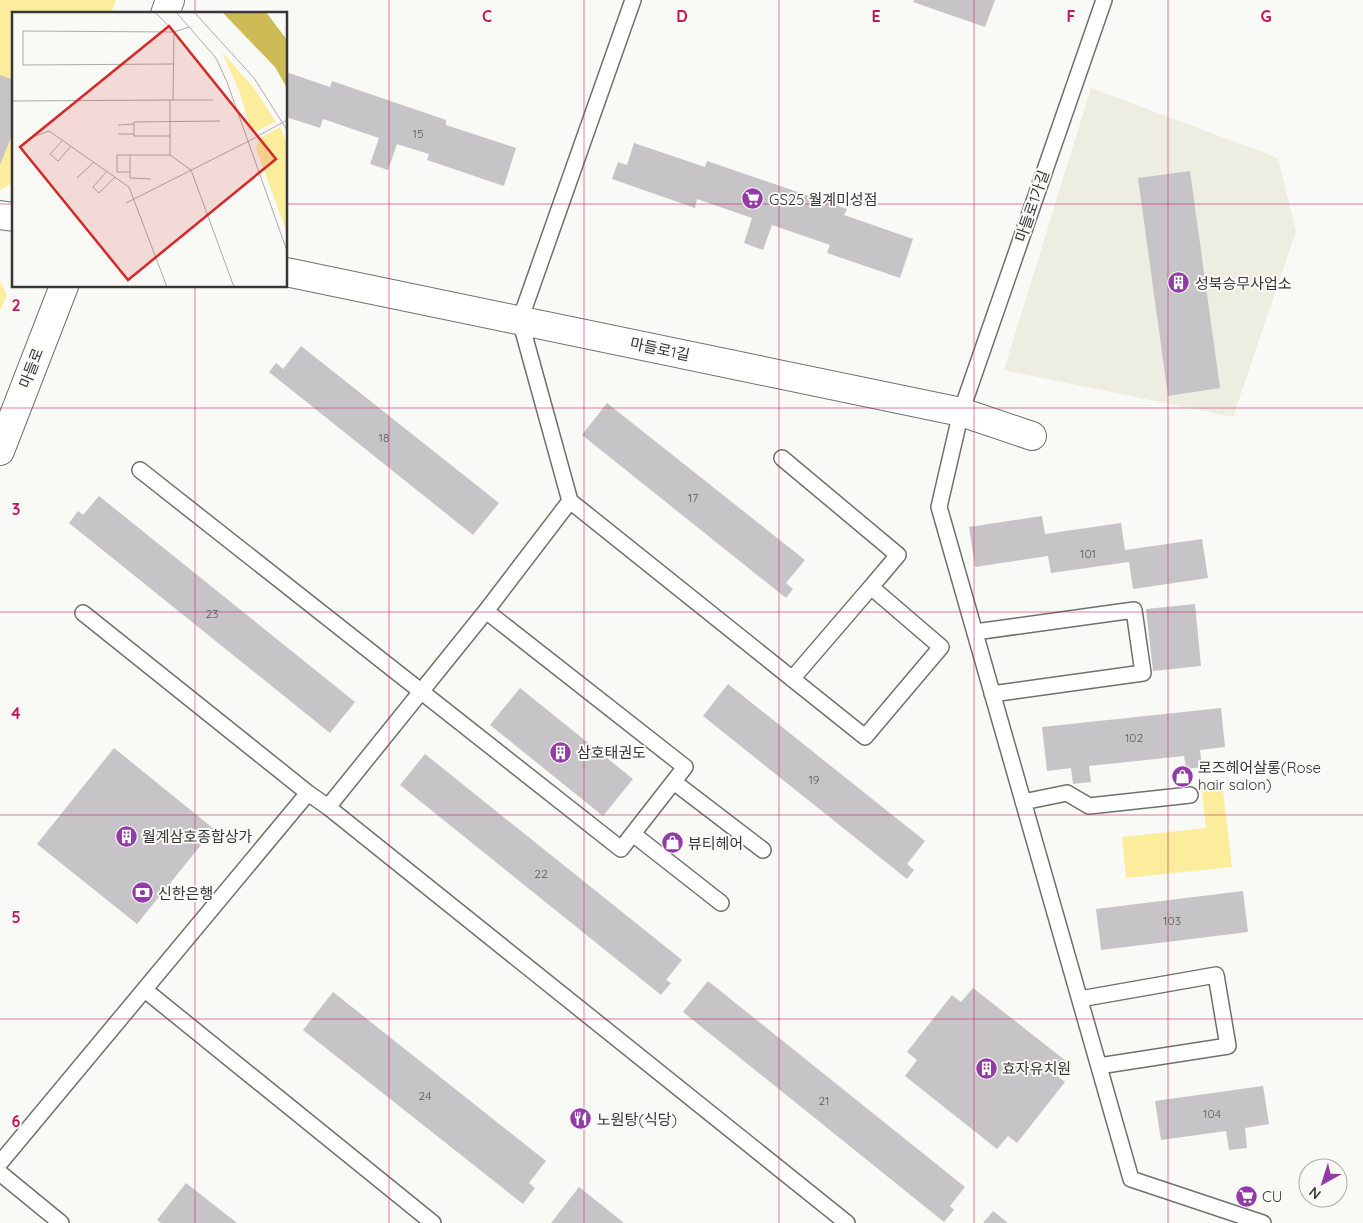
<svg xmlns="http://www.w3.org/2000/svg" width="1363" height="1223" viewBox="0 0 1363 1223" font-family="Quicksand,'Noto Sans KR',sans-serif">
<rect width="100%" height="100%" fill="#f9f9f5"/>
<path fill="#eeede2" d="M1091,88L1278,158L1296,231L1233,417L1004,370Z"/>
<path fill="#fced9c" d="M0,0H116L111,14H14V182L0,190Z
M0,281L7,295L0,311Z
M1222,782L1232,867L1126,878L1122,837L1206,828L1201,784Z"/>
<path fill="#c6c4c6" d="M914,0H995L985,27L913,2Z
M286,72L330,87L332,81L446,120V125L516,148L504,186L427,160L429,154L397,144L388,170L370,164L379,138L323,119L320,128L286,117Z
M0,75L14,80V130L0,165Z
M634,143L705,167L707,161L847,209L844,215L913,239L900,278L827,253L830,245L772,225L763,250L744,243L752,218L697,199L695,208L612,179L618,162L627,165Z
M1190,171L1220,388L1168,396L1138,178Z
M301,346L499,503L473,535L269,372L276,363L283,369Z
M607,403L805,560L786,583L793,589L786,598L582,435Z
M99,496L355,702L330,733L69,523L78,511L83,515Z
M1042,516L1045,534L1121,523L1125,550L1202,539L1208,578L1133,589L1129,562L1051,573L1048,556L975,567L969,527Z
M1195,604L1201,666L1153,671L1146,609Z
M728,684L925,841L907,864L914,870L907,879L703,716Z
M520,688L633,779L603,816L490,725Z
M1221,708L1225,747L1200,750L1202,767L1186,769L1184,756L1089,766L1091,782L1073,784L1071,768L1047,771L1042,727Z
M114,748L214,829L137,924L37,844Z
M425,754L682,960L666,980L671,983L661,995L400,785Z
M1243,891L1248,932L1101,950L1096,909Z
M708,981L965,1187L950,1206L954,1210L944,1222L683,1012Z
M973,988L1066,1061L1056,1075L1065,1082L1017,1143L1008,1136L997,1149L905,1076L917,1060L907,1052L952,995L961,1002Z
M333,992L546,1161L529,1183L535,1188L523,1204L303,1030Z
M1263,1086L1269,1124L1245,1128L1247,1148L1229,1150L1226,1131L1161,1140L1155,1101Z
M186,1183L237,1223H161L157,1220Z
M579,1187L624,1223H551Z
M993,1211L1008,1223H983Z"/>
<g fill="none" stroke-linecap="round" stroke-linejoin="round">
<defs>
<path id="service" d="M633,0L520,320L570,501L486,611L328,807L847,1223
M1104,0L961,412L939,507L1131,1179L1263,1223
M140,470L621,849L685,767L486,611
M570,501L865,737L941,647L871,587L898,555L782,458
M83,613L308,793
M975,632L1134,610L1143,673L992,694
M792,679L871,587
M674,782L763,850
M1023,802L1067,793L1089,806L1190,795
M633,834L721,903
M145,990L433,1223
M1080,999L1216,975L1228,1046L1099,1066
M0,1163L308,793L328,807
M0,1173L61,1223"/>
<path id="minor" d="M286,272L961,412L1032,436"/>
<path id="secondary" d="M165,14L170,0
M0,215L14,217
M0,451L64,286"/>
</defs>
<use href="#service" stroke="#71706d" stroke-width="18"/>
<use href="#minor" stroke="#71706d" stroke-width="30"/>
<use href="#secondary" stroke="#71706d" stroke-width="30"/>
<use href="#service" stroke="#fff" stroke-width="15"/>
<use href="#minor" stroke="#fff" stroke-width="28"/>
<use href="#secondary" stroke="#fff" stroke-width="28"/>
</g>
<path fill="none" stroke="#c2185b" stroke-width="1" stroke-opacity="0.55" d="M195,0V14M389,0V1223M584,0V1223M779,0V1223M974,0V1223M1168,0V1223M0,204H14M286,204H1363M195,286V1223M0,408H1363M0,612H1363M0,815H1363M0,1019H1363"/>
<defs>
<symbol id="supermarket-disc" viewBox="-11 -11 22 22"><circle r="9.5" fill="#923ba7" stroke="#f9f9f5"/><path d="M-6-5.5h2.5l.6 2H6L4.5 2H-2.5L-4.4-4H-6ZM-1.5 3.2a1.3 1.3 0 1 0 .1 0ZM3 3.2a1.3 1.3 0 1 0 .1 0Z" fill="#fff"/></symbol>
<symbol id="building-disc" viewBox="-11 -11 22 22"><circle r="9.5" fill="#923ba7" stroke="#f9f9f5"/><path d="M-4-6H4V6H1V3H-1V6H-4ZM-2.5-4.3h1.7v1.8h-1.7ZM.8-4.3h1.7v1.8H.8ZM-2.5-1h1.7V.8h-1.7ZM.8-1h1.7V.8H.8Z" fill="#fff"/></symbol>
<symbol id="shop-disc" viewBox="-11 -11 22 22"><circle r="9.5" fill="#923ba7" stroke="#f9f9f5"/><path d="M-5-2.5h2.3a2.7 3.5 0 0 1 5.4 0H5L5.5 6h-11ZM-1.5-2.5h3a1.5 2.3 0 0 0-3 0Z" fill="#fff"/></symbol>
<symbol id="bank-disc" viewBox="-11 -11 22 22"><circle r="9.5" fill="#923ba7" stroke="#f9f9f5"/><path d="M-6-4H6V4H-6ZM0-2.3a2.3 2.3 0 1 0 0 4.6a2.3 2.3 0 1 0 0-4.6Z" fill="#fff"/></symbol>
<symbol id="restaurant-disc" viewBox="-11 -11 22 22"><circle r="9.5" fill="#923ba7" stroke="#f9f9f5"/><path d="M-5-6h1v4h1v-4h1v4h1v-4h1v5L-1.5 .5V6h-2V.5L-5-1ZM5-6V6H3V1.5H1.5Q1.5-4 5-6Z" fill="#fff"/></symbol>
</defs>
<g fill-rule="evenodd">
<use href="#supermarket-disc" x="740" y="186" width="25" height="25"/>
<use href="#building-disc" x="1166" y="270" width="25" height="25"/>
<use href="#building-disc" x="548" y="740" width="25" height="25"/>
<use href="#shop-disc" x="1170" y="764" width="25" height="25"/>
<use href="#building-disc" x="114" y="824" width="25" height="25"/>
<use href="#shop-disc" x="660" y="830" width="25" height="25"/>
<use href="#bank-disc" x="130" y="880" width="25" height="25"/>
<use href="#building-disc" x="974" y="1056" width="25" height="25"/>
<use href="#restaurant-disc" x="568" y="1106" width="25" height="25"/>
<use href="#supermarket-disc" x="1234" y="1184" width="25" height="25"/>
</g>
<g text-anchor="middle" dominant-baseline="central" stroke-width="4" stroke-linejoin="round" paint-order="stroke">
<g font-size="12" fill="#5b5a5a">
<text x="418" y="133">15</text>
<text x="384" y="437">18</text>
<text x="693" y="497">17</text>
<text x="1088" y="553">101</text>
<text x="212" y="613">23</text>
<text x="1134" y="737">102</text>
<text x="814" y="779">19</text>
<text x="541" y="873">22</text>
<text x="1172" y="920">103</text>
<text x="425" y="1095">24</text>
<text x="824" y="1100">21</text>
<text x="1212" y="1113">104</text>
</g>
<g font-size="15" fill="#373736" stroke="#f9f9f5" text-anchor="start">
<text x="769" y="199">GS25 월계미성점</text>
<text x="1195" y="283">성북승무사업소</text>
<text x="577" y="752">삼호태권도</text>
<text x="1198" y="767">로즈헤어살롱(Rose<tspan x="1198" dy="17">hair salon)</tspan></text>
<text x="142" y="836">월계삼호종합상가</text>
<text x="688" y="843">뷰티헤어</text>
<text x="158" y="893">신한은행</text>
<text x="1002" y="1068">효자유치원</text>
<text x="597" y="1119">노원탕(식당)</text>
<text x="1262" y="1196">CU</text>
</g>
<g font-size="15" fill="#373736" stroke="#f9f9f5">
<text transform="translate(1032 206) rotate(-71)">마들로1가길</text>
<text transform="translate(660 349) rotate(12)">마들로1길</text>
<text transform="translate(31 368) rotate(-69)">마들로</text>
</g>
</g>
<g transform="translate(12 12)">
<rect width="275" height="275" fill="#f9f9f5"/>
<path d="M210,40L242,76L264,110L244,119L238,116L228,81ZM268,115L275,131V221L244,136L248,126Z" fill="#fced9c"/>
<path d="M210,0H254L275,28V76L263,55Z" fill="#cdbb56"/>
<path fill="none" stroke="#ababa9" stroke-width="1" d="M143,0L162,20M164,0L204,46L215,70L275,239M182,0L242,66L275,118M161,52L11,53V19L162,20M158,88H161L162,20L177,15M161,88H201M0,89L158,88V143L179,158L222,275M106,113L122,112M106,122H122M158,124H122V110L208,109M18,126L37,119L117,175L155,275M51,128L38,142L46,149L59,134M235,130L275,108M95,159L81,175L87,181L103,165M118,160V143M65,166L82,150M139,167L118,166V160H105V143H158M114,191L235,130"/>
<path fill="#d62828" fill-opacity="0.15" stroke="#d62828" stroke-width="2.5" d="M157,14L264,147L116,268L8,135Z"/>
<rect width="275" height="275" fill="none" stroke="#373736" stroke-width="2.5"/>
</g>
<g font-size="16" text-anchor="middle" font-weight="bold" fill="#c2185b" stroke="#f9f9f5" stroke-width="4" stroke-linejoin="round" paint-order="stroke">
<text x="487" y="22">C</text>
<text x="682" y="22">D</text>
<text x="876" y="22">E</text>
<text x="1071" y="22">F</text>
<text x="1266" y="22">G</text>
<text x="16" y="311">2</text>
<text x="16" y="515">3</text>
<text x="16" y="719">4</text>
<text x="16" y="923">5</text>
<text x="16" y="1127">6</text>
</g>
<g transform="translate(1323 1183) rotate(219)"><circle r="24" fill="#f9f9f5" stroke="#ababa9"/>
<path d="M0-4L9 19L0 12L-9 19Z" fill="#923ba7"/>
<text y="-8" font-size="14" font-weight="bold" text-anchor="middle" fill="#373736">N</text>
</g>
</svg>
